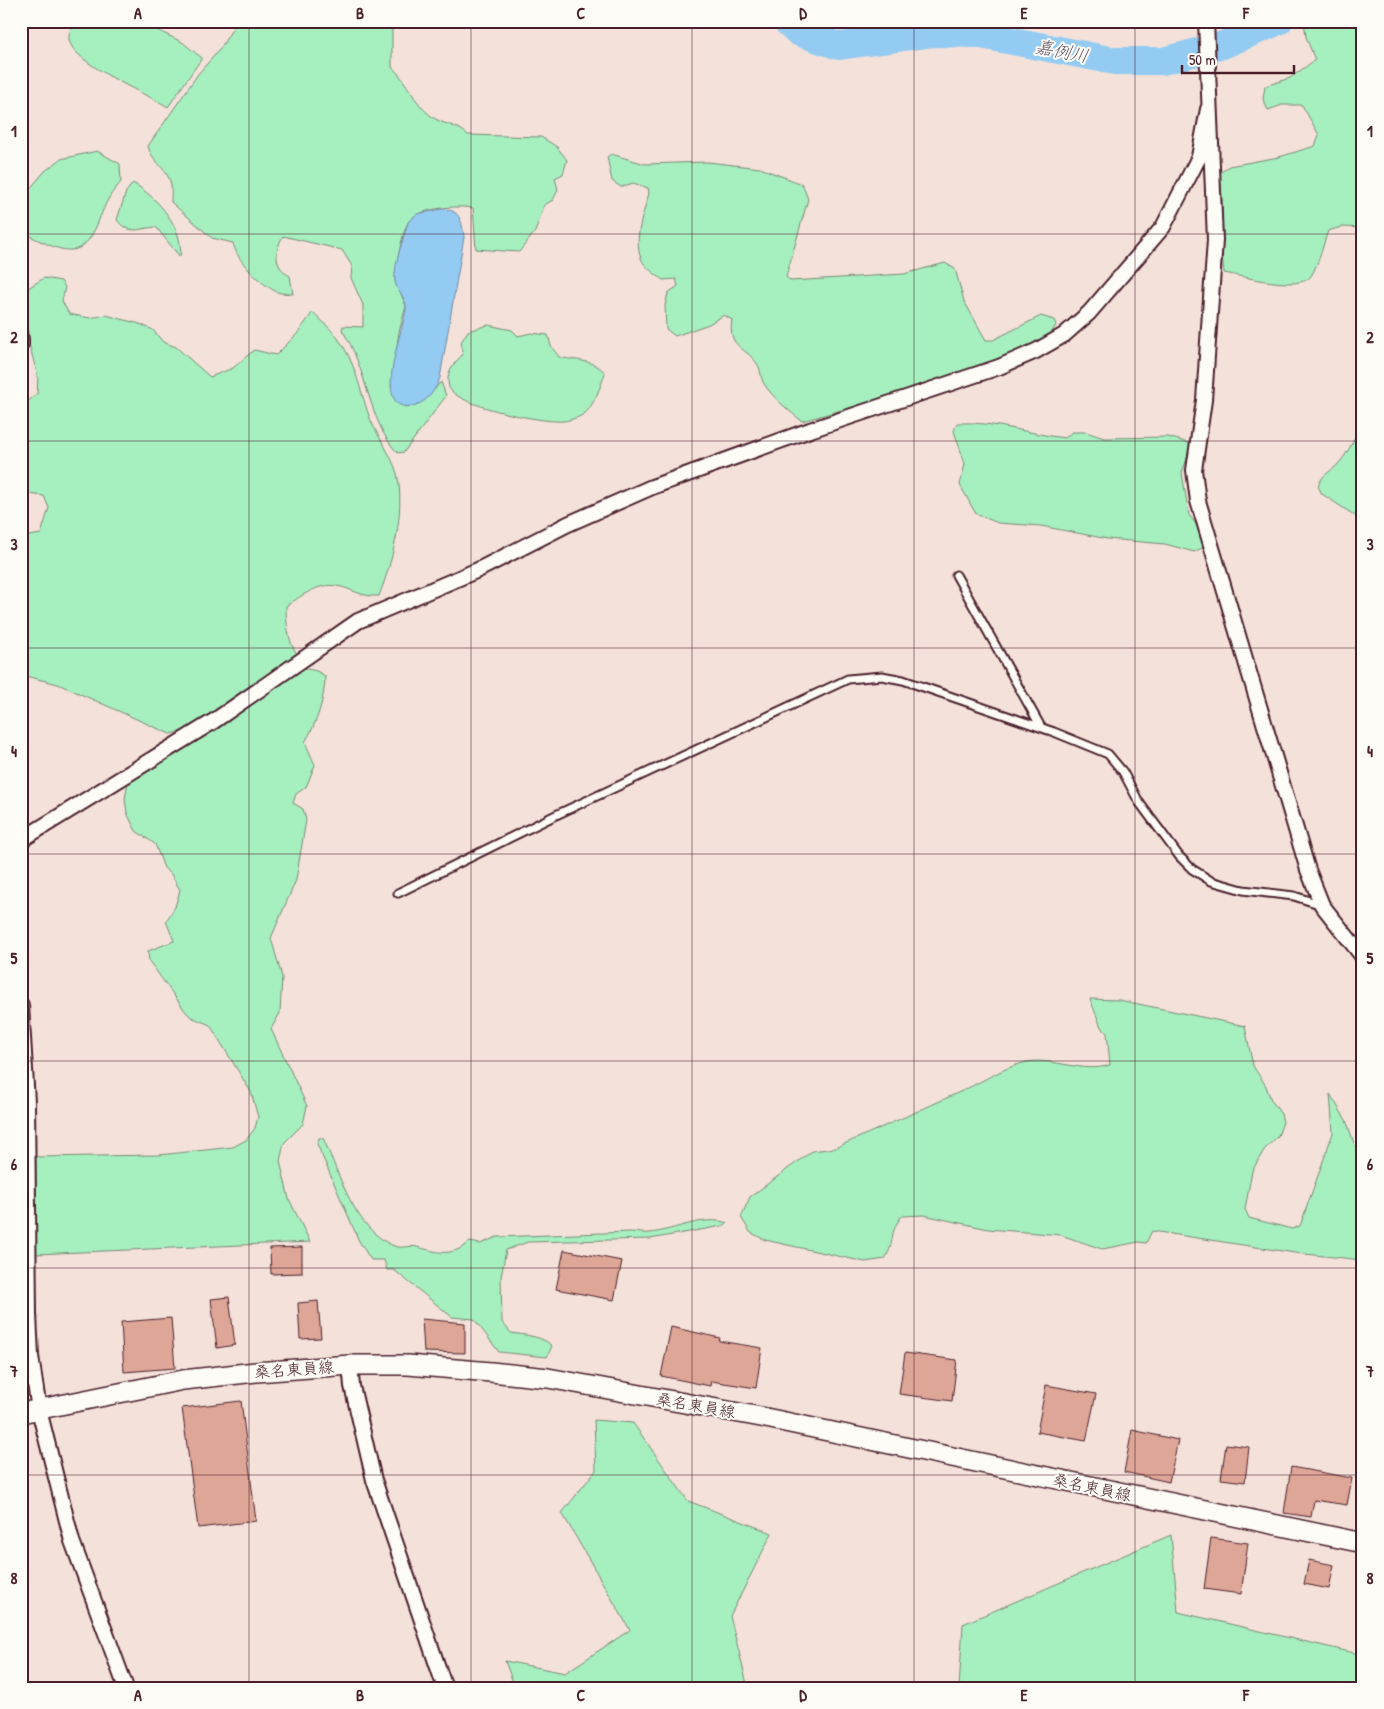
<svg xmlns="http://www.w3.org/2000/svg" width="1384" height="1709" viewBox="0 0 1384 1709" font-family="'Patrick Hand','Klee One',sans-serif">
<rect width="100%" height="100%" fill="#f4e2da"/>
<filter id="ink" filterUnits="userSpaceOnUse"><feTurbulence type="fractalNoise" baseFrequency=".02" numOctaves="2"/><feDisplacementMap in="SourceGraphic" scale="10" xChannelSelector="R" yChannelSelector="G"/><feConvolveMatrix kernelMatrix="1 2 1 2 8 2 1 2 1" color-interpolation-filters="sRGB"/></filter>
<g filter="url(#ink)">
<path fill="#a6f0bf" stroke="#788875" d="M76,21H138L182,42L202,58L168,107C147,94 71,63 69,39C68,32 73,26 76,21Z
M237,21H392V67C407,81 414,103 431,116C442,125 457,124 468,135L541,137L557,147L567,160L563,174L555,178L558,190L553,200L544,205L535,232L519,252L476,249L473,208C457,205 421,208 410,220C402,229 396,267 395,280L406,306L399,332L391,387L406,407L425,400L441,382L446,396L404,452L398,453C369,425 367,366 342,330L343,326L363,327V305L351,278L352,266L342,250L283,236C274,252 274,267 290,276L293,294C288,293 281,294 277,292C260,284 237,261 233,243L212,238L171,202C171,195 172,186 170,181C165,167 151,160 148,146L198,74L220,49Z
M1304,21H1363V228L1341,227L1328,231C1323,245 1319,263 1311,276C1301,292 1242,276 1224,273C1219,240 1226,206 1219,174L1229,166L1279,157L1315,146L1319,135L1302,105H1282L1268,110L1263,99L1265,86L1290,78L1315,60L1306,37Z
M97,151L120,164L121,182C117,187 112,192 109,198C99,213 94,249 71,250C57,251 40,240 27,235L28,191L45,171L61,159Z
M611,154L645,164L708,162L760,168L802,184L808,199L786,277L791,281L904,274L945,263L955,269L964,301L986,340H993L1041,316L1054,320L1056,325L1052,332L1025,353L965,376L802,421C791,413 769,394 763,382C761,378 761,372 759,367C748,346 727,350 732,320L724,315L709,324L675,336L666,329L665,306L668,293L678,286L676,279L663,280C655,274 644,267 641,258C633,239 644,212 649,193L648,188L633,183L621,187L612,181L607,157Z
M133,183C157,197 185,229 180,257L156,227C140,228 129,236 117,220L126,192Z
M44,278L61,281L65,287L62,301L69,314L90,318L106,315L140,324L153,330L163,342L176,347L210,377L233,368L254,350L276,355L297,334L313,312C321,320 330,328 337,337C356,361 360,393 371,421C380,441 397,462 399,484C403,521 392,562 379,596C359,597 354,589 337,586C319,582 300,597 286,606C286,620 288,643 297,654L257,685L192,729L170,734L58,684L21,675V534L29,536L41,534L49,508L44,496L21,493V407L37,394L38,377L28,340V288Z
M488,325L512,330L518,336L531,333L548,335L551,346L559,357C575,361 594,359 605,373C602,383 593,408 584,414C580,417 568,421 563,421C544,423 455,406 449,387C445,371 454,364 463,354L461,342L468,331Z
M1363,408V521L1322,494L1318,486C1324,471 1331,473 1339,463C1352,448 1361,426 1363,408Z
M957,423C994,421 1028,434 1065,438L1072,432H1086L1104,438L1168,437L1192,444L1182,473L1189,515L1196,524L1204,547L1194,552L1165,544L1108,539L1041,526L998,523L976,514L960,485L965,464L954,431Z
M302,668L317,671L325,676C325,698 317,723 305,742L315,765L306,787L296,794L293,803L303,809L306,820L296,880L271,938L282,977L280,1013L271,1029L307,1106L303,1124L284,1143L280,1161L289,1199L310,1242L36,1254V1157L159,1155L233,1147L246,1140L255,1128L258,1117L251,1092L210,1025L191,1017L186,1012L149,961L148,951L174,941L166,921L175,907L180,890L171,874L164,868L155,844L136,831L127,813L125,799L128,781L218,728Z
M1090,999L1119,1000L1245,1026L1253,1066L1266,1086L1271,1100L1281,1114L1283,1122L1278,1136L1264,1150L1252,1171L1245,1209L1249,1218L1292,1229L1300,1226L1333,1133L1330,1094L1346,1120L1363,1169V1260L1295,1253L1152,1231L1146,1243L1139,1242L1102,1249L1061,1235L988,1229L924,1215L902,1216C888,1233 896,1241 885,1259L865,1262L765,1240L750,1232L741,1217L750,1197L812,1151L835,1148C878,1129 921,1110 964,1090C985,1080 1004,1067 1027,1062C1054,1057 1082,1074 1110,1065L1107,1033L1101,1027Z
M319,1138H323C340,1175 354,1229 394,1246C401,1249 410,1245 417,1247C438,1252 450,1258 470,1242L480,1244L497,1237L630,1232C637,1232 644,1234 650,1233C676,1230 702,1215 728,1223L722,1226L650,1239L528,1242L506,1250L501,1277L502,1322L511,1333C524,1335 543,1336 552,1346L547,1357L499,1352L474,1319L452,1317L394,1270H387L384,1260H371L359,1241L317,1144Z
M594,1420L633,1423L688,1501L772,1533L730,1616L748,1688H515L505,1661L565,1673L630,1630L562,1513L596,1470Z
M1171,1535L1178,1612L1363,1655V1688H959L963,1624Z"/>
<path fill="#93cbf2" stroke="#7686a2" d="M442,209C460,209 462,221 464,237L440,378C436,389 428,401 416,405C368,419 404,328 406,309C407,297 396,292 395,281C393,266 404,237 408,222L417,214Z"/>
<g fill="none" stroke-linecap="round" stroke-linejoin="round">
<path stroke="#93cbf2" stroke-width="28" d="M786,21L798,32L839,46L934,33L976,34L1115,61H1163L1223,45L1279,21"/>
</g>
<path fill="#dea696" stroke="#4a1f2b" d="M302,1247V1273L271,1274L270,1248Z
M564,1250L622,1261L614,1300L556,1289Z
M229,1297L235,1345L217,1348L211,1299Z
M318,1301L321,1338L300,1339L298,1303Z
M171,1318L175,1368L124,1372L121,1322Z
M422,1319L465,1323V1353L424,1352Z
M671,1327L720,1338L719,1341L762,1348L756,1388L711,1381L710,1386L661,1376Z
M905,1353L957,1360L952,1401L899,1394Z
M1046,1385L1096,1394L1086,1441L1037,1432Z
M241,1401L256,1521L198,1528L182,1408Z
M1132,1430L1178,1440L1169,1482L1124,1472Z
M1226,1444L1249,1447L1245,1482L1221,1479Z
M1291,1467L1352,1478L1347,1505L1314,1500L1311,1517L1284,1513Z
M1211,1538L1248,1543L1241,1594L1204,1589Z
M1309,1560L1334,1565L1329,1589L1304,1584Z"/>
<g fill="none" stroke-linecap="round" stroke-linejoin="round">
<defs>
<path id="lane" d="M956,575L1041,727
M398,893L556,815L848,679L882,676L903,680L1054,732L1108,754L1123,772L1139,802L1179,856L1192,869L1211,881L1243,890L1294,896L1322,905"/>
<path id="street" d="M1206,21L1215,240L1204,400L1194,470L1198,501L1308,870L1322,905L1363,957
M21,339V344
M21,840L214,721L358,621L478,570L568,524L652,487L810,430L999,367L1036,351L1064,335L1089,313L1163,227L1199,157L1208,109
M21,1005L27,1102L29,1315L31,1356L39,1410L72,1541L126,1688
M350,1365L352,1386L374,1480L445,1688"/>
<path id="secondary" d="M21,1413L183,1380L256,1372L350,1365H408L491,1372L548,1378L761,1417L1363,1543"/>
</defs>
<use href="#lane" stroke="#4a1f2b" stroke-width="11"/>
<use href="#street" stroke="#4a1f2b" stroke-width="18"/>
<use href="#secondary" stroke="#4a1f2b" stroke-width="22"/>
<use href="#lane" stroke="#fdfcf7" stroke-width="7"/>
<use href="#street" stroke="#fdfcf7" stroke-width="14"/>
<use href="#secondary" stroke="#fdfcf7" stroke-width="19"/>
</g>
</g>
<path fill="none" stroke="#4a1f2b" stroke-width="1" stroke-opacity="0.55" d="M249,21V1688M471,21V1688M692,21V1688M914,21V1688M1135,21V1688M21,234H1363M21,441H1363M21,648H1363M21,854H1363M21,1061H1363M21,1268H1363M21,1475H1363"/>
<g text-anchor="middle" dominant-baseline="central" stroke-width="4" stroke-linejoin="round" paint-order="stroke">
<g font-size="16" fill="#4a1f2b" stroke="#fdfcf7">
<text transform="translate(294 1369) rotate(-4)">桑名東員線</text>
<text transform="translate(696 1405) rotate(10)">桑名東員線</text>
<text transform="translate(1092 1487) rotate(12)">桑名東員線</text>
</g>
<g font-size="18" font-style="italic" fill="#605367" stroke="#fdfcf7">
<text transform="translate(1062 51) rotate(11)">嘉例川</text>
</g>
</g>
<rect width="1384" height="1709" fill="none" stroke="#fdfcf7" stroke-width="55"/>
<path d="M1182 65v8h112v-8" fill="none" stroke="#4a1f2b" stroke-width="2.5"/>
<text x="1189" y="65" font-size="15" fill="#4a1f2b" stroke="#fdfcf7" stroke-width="4" paint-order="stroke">50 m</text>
<rect x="28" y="28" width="1328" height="1654" fill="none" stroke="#4a1f2b" stroke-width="2"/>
<g font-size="16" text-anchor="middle" font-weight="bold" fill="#4a1f2b">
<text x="138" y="19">A</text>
<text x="360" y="19">B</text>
<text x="581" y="19">C</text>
<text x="803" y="19">D</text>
<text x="1024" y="19">E</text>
<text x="1246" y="19">F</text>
<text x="14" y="137">1</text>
<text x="1370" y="137">1</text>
<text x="14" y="343">2</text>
<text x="1370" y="343">2</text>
<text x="14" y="550">3</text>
<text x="1370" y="550">3</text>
<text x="14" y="757">4</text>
<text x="1370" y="757">4</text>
<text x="14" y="964">5</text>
<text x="1370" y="964">5</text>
<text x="14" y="1170">6</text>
<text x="1370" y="1170">6</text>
<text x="14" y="1377">7</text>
<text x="1370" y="1377">7</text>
<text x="14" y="1584">8</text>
<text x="1370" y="1584">8</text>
<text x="138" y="1701">A</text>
<text x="360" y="1701">B</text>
<text x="581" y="1701">C</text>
<text x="803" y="1701">D</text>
<text x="1024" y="1701">E</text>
<text x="1246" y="1701">F</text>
</g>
</svg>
